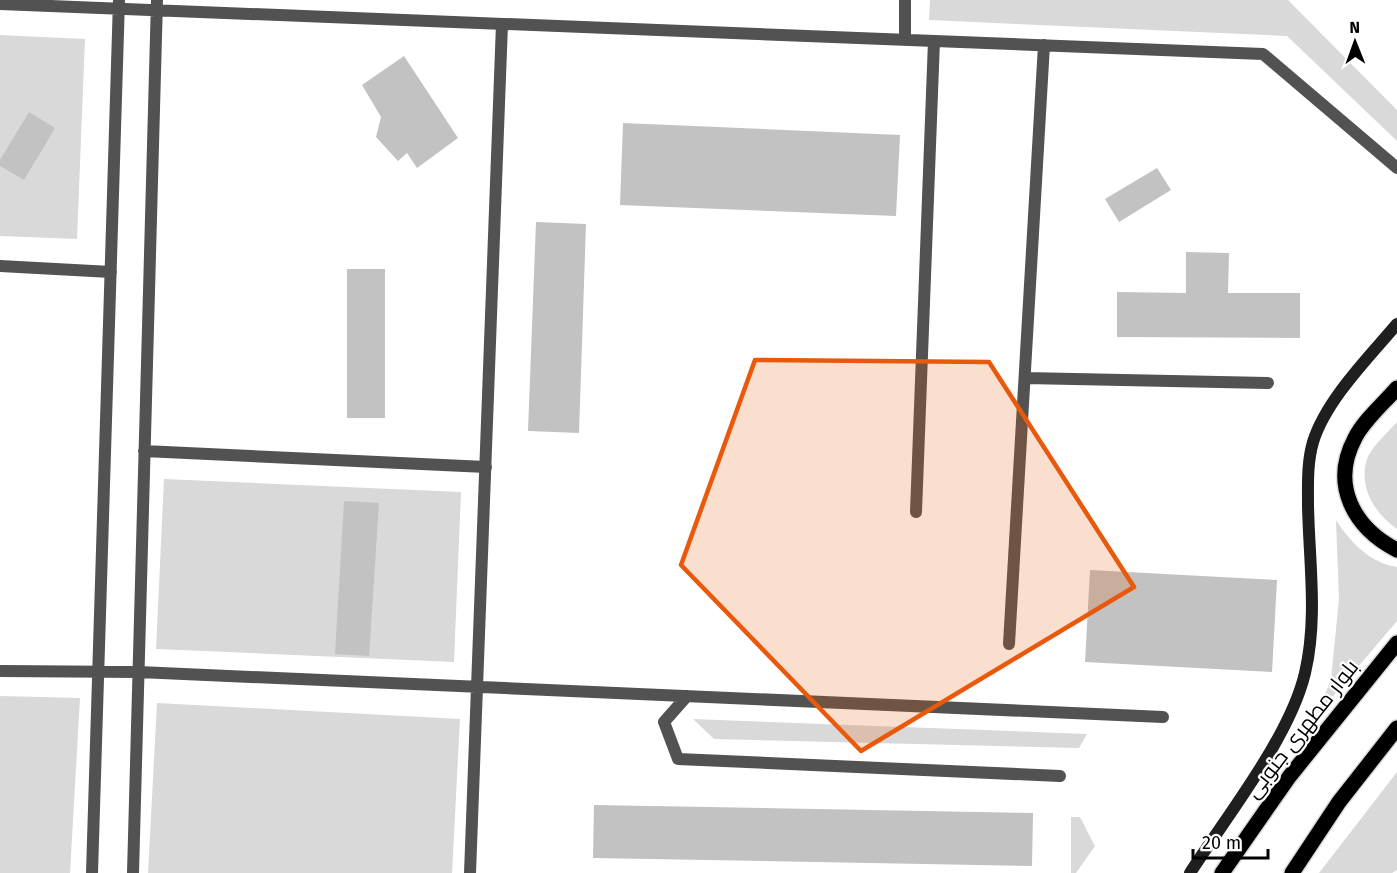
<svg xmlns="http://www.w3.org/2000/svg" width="1397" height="873" viewBox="0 0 1397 873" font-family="'Fira Sans',Cairo,sans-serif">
<rect width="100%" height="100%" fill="#fff"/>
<path fill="#d9d9d9" d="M930,0H1288L1397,110V141L1287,36L929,20Z
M0,35L85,39L77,239L0,236Z
M1397,422V529C1375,514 1358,487 1367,459C1372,446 1388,432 1397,422Z
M164,479L461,492L454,662L156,649Z
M1336,520C1350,542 1370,563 1397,567V621L1317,715L1331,679L1339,599Z
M0,696L80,698L70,873H0Z
M157,703L460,719L452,873H148Z
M693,719L1087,734L1079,748L714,739Z
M1397,772V870L1392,873H1319Z
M1071,817H1080L1095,846L1076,873H1071Z"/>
<path fill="#c2c2c2" d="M404,56L458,138L417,168L407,153L398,161L376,137L381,117L362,85Z
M29,112L55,128L24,180L0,166V160Z
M623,123L900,135L896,216L620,205Z
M1157,168L1171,190L1119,222L1105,199Z
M536,222L586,224L579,433L528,431Z
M1186,252L1229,253L1228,293H1300V338L1117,337V292L1186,293Z
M347,269H385V418H347Z
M344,501L379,503L369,656L335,654Z
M1090,570L1277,580L1272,672L1085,662Z
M594,805L1033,813L1032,866L593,858Z"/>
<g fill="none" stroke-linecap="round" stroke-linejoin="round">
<defs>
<path id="primary" d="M1397,388C1384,403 1364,420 1355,438C1330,485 1354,528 1397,550
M1222,873L1289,777L1397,643
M1292,873L1339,802L1397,728"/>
</defs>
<use href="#primary" stroke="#dbdbdb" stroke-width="18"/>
<path stroke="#525252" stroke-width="12" d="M905,0V40
M0,4L1263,54L1397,168
M0,266L111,272
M1025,378L1268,383
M144,451L486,467
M916,512L934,41
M1009,644L1044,45
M0,671L139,672L1163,717
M687,696L664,722L678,759L1060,776
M92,873L119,0
M133,873L157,0
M470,873L502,24"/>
<path stroke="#1f1f1f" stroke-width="12" d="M1190,873C1226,817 1290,737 1305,673C1318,618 1309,561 1308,505C1308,484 1307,463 1313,442C1326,400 1369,357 1397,324"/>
<use href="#primary" stroke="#000" stroke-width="15"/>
</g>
<path fill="#e8590c" fill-opacity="0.2" stroke="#e8590c" stroke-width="4.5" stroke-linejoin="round" d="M755,360L989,362L1134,587L861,751L681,565Z"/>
<g text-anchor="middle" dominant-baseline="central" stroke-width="4.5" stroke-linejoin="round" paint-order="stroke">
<g font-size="21" fill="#000" stroke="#fff">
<text transform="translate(1302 729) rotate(-52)">بلوار مطهری جنوبی</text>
</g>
</g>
<g transform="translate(1355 42) rotate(359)" stroke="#ffffff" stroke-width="4.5" paint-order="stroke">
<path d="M0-4.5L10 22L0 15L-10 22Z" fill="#000000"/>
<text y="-9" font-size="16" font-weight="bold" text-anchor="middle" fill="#000000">N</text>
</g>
<path d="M1193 849v9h75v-9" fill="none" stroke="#000000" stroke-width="3"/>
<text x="1202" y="849" font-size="18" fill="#000000" stroke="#ffffff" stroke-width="4.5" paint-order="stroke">20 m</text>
</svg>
